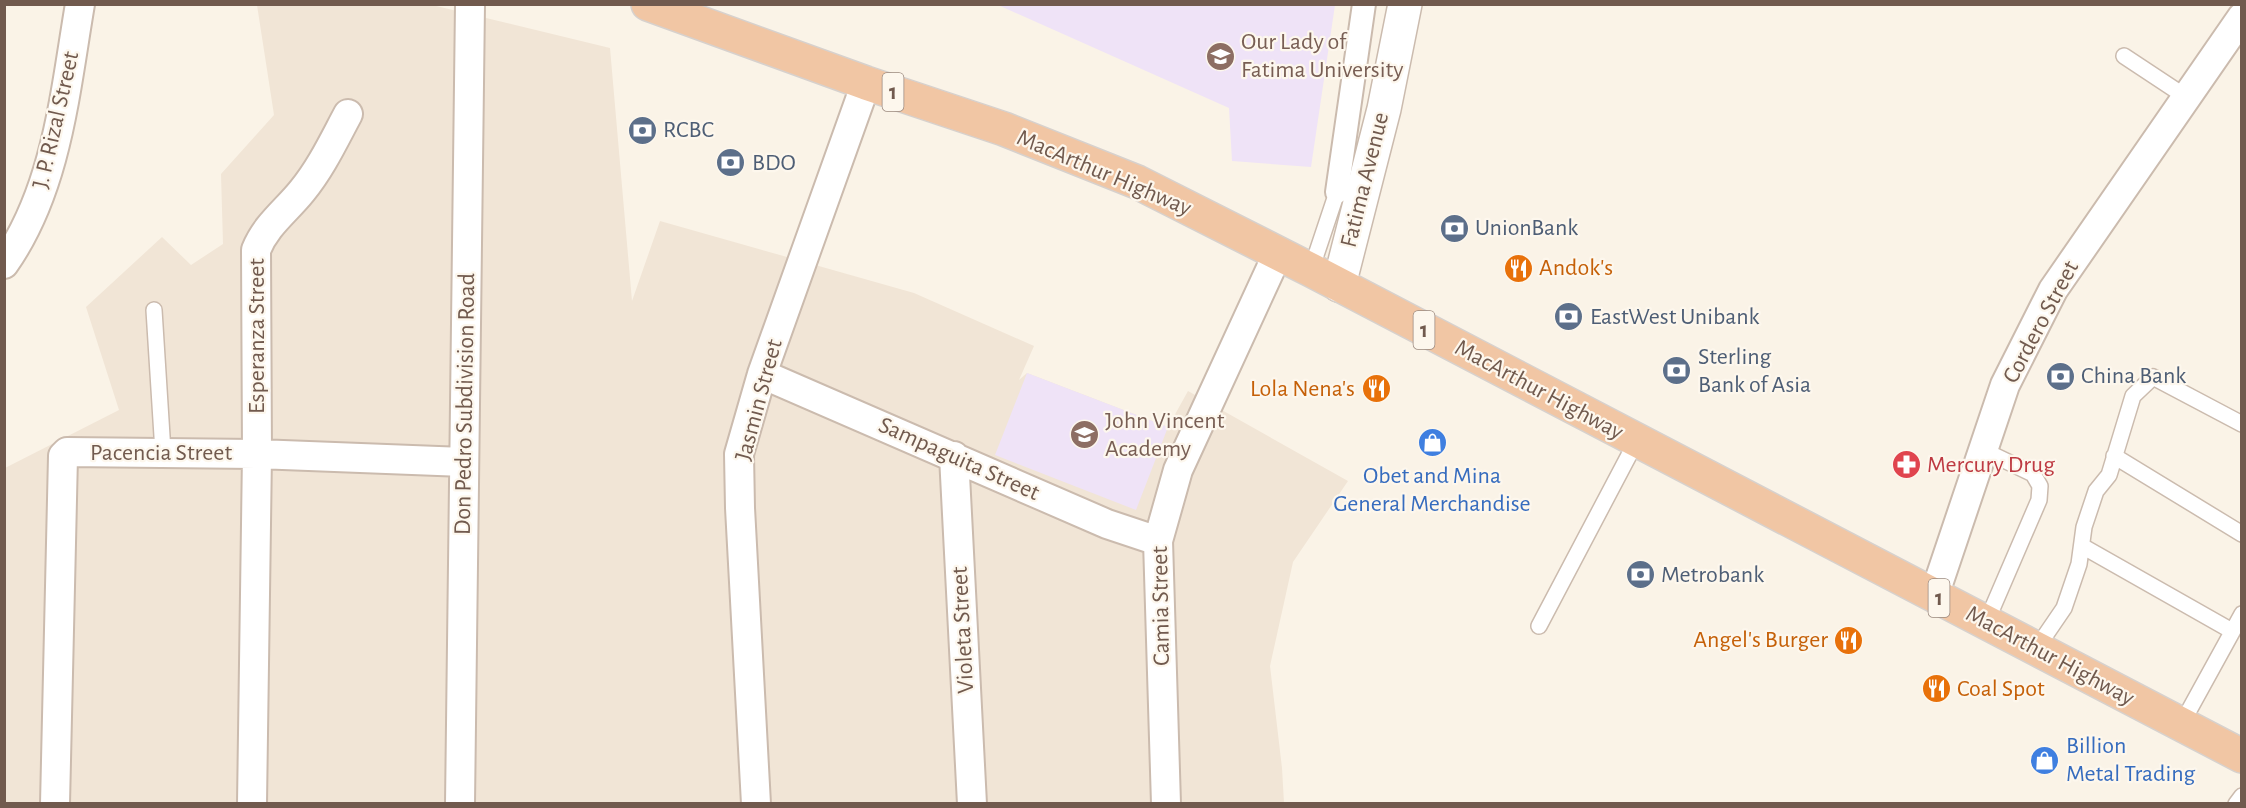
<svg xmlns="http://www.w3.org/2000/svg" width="2246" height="808" viewBox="0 0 2246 808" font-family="'Alegreya Sans',sans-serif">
<rect width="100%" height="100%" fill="#faf3e7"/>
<path fill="#f1e5d6" d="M257,5H432L610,48L632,301L660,221L914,293L1034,346L1019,380L1027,373L1168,427L1188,391L1348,481L1293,562L1270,666L1282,768L1284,803L5,804V468L119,410L86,307L162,237L191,265L223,244L221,174L274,115Z"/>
<path fill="#efe3f7" d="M998,5H1335L1311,167L1232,161L1229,108Z
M1027,373L1168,427L1136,510L995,455Z"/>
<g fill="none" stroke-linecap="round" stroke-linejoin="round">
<defs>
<path id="service" d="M2124,56L2186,97
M1311,270L1337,192
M154,310L163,452
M1983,450L2033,474L2040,486L2039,500L1986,623
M2114,456L2242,534
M2082,546L2232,631
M1539,626L1637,440
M2036,649L2064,608L2079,564L2084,527L2096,491L2109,475L2133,396L2153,377L2242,424
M2181,725L2242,614
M2236,804L2242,796"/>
<path id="pedestrian" d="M1337,192L1364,4"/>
<path id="minor" d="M4,264C57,189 65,92 80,4
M762,374L1107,524L1158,541
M954,456L972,804
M1934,596L2005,385L2053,290L2242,17
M55,804L63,456L67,452L257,454L464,462
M252,804L257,454L256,250C266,225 286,211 302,191C321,168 334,140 348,114
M460,804L470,4
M756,804L740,508L739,454L762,374L866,83
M1166,804L1158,541L1178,470L1278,253"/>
<path id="tertiary" d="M1339,285L1384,109L1405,4"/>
<path id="trunk" d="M648,4L866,83L1004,129L1137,182L1311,270L2242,756"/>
</defs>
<use href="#service" stroke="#cbbbae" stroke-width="18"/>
<use href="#pedestrian" stroke="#cbbbae" stroke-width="26"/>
<use href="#minor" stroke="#cbbbae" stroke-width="32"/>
<use href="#tertiary" stroke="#cbbbae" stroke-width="36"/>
<use href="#trunk" stroke="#d7d1cd" stroke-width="36"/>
<use href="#service" stroke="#fff" stroke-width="15"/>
<use href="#pedestrian" stroke="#fff" stroke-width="22"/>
<use href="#minor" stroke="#fff" stroke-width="28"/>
<use href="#tertiary" stroke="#fff" stroke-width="33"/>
<use href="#trunk" stroke="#f1c6a4" stroke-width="33"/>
</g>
<defs>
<symbol id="university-disc" viewBox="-11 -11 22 22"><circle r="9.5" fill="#8d6e63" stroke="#fdf7ed"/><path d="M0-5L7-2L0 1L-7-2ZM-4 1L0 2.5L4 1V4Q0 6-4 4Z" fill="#fff"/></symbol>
<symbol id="bank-disc" viewBox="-11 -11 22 22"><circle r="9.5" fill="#5c6f8a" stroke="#fdf7ed"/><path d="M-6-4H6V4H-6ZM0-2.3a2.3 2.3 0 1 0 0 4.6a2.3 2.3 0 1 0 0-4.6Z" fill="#fff"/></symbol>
<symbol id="restaurant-disc" viewBox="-11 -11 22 22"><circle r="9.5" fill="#e8710a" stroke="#fdf7ed"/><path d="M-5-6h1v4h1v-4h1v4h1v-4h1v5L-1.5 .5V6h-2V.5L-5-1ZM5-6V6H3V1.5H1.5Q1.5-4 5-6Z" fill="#fff"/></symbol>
<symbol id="school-disc" viewBox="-11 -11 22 22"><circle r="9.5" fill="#8d6e63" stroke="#fdf7ed"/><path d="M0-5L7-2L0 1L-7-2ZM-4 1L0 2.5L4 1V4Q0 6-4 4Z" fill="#fff"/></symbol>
<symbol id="shop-disc" viewBox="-11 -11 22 22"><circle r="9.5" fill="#3f7fe0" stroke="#fdf7ed"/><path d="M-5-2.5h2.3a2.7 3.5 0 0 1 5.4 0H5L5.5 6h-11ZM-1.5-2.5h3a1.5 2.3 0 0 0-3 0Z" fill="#fff"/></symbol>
<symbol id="pharmacy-disc" viewBox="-11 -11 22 22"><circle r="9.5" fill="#e0444e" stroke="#fdf7ed"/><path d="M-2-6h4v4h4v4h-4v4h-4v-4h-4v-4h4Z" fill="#fff"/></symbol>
</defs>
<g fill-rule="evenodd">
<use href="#university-disc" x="1204" y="40" width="33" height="33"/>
<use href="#bank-disc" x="626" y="114" width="33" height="33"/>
<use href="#bank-disc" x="714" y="146" width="33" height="33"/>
<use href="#bank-disc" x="1438" y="212" width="33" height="33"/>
<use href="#restaurant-disc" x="1502" y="252" width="33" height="33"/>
<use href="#bank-disc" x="1552" y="300" width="33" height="33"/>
<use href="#bank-disc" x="1660" y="354" width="33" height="33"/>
<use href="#bank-disc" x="2044" y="360" width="33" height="33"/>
<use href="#restaurant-disc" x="1360" y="372" width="33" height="33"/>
<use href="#school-disc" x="1068" y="418" width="33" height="33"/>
<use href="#shop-disc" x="1416" y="426" width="33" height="33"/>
<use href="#pharmacy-disc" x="1890" y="448" width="33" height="33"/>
<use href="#bank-disc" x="1624" y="558" width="33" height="33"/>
<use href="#restaurant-disc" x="1832" y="624" width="33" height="33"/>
<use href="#restaurant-disc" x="1920" y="672" width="33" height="33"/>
<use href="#shop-disc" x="2028" y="744" width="33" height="33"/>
</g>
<g text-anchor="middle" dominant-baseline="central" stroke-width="4.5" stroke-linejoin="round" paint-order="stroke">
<g fill="#fdf7ed" stroke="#9b897e" stroke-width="1.5">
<rect x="882.5" y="73" width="21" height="38" rx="4.5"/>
<rect x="1413.5" y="311" width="21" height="38" rx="4.5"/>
<rect x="1928.5" y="579" width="21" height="38" rx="4.5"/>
</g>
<g font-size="22" font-weight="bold" fill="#715a4e">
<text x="893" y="92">1</text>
<text x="1424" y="330">1</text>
<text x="1939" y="598">1</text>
</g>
<g font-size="24" fill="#785e54" stroke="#fdf7ed" text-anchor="start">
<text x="1241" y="42">Our Lady of<tspan x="1241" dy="28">Fatima University</tspan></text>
<text x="1105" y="421">John Vincent<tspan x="1105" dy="28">Academy</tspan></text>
</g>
<g font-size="24" fill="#715a4e" stroke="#fdf7ed">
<text transform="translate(56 120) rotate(-77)">J. P. Rizal Street</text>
<text transform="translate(1104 173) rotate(23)">MacArthur Highway</text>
<text transform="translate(1365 180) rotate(-76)">Fatima Avenue</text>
<text transform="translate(2041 322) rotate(-62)">Cordero Street</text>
<text transform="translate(257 336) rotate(-90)">Esperanza Street</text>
<text transform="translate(1539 390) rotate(28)">MacArthur Highway</text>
<text transform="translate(759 400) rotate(-75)">Jasmin Street</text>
<text transform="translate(465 404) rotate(-89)">Don Pedro Subdivision Road</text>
<text x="161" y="453">Pacencia Street</text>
<text transform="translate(959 459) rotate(24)">Sampaguita Street</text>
<text transform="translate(1161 606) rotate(-91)">Camia Street</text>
<text transform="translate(963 630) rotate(-93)">Violeta Street</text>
<text transform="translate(2050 656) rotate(28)">MacArthur Highway</text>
</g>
<g font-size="24" fill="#4e5e75" stroke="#fdf7ed" text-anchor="start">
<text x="663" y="130">RCBC</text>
<text x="752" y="163">BDO</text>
<text x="1475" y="228">UnionBank</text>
<text x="1590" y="317">EastWest Unibank</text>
<text x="1698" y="357">Sterling<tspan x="1698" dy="28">Bank of Asia</tspan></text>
<text x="2081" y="376">China Bank</text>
<text x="1661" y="575">Metrobank</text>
</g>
<g font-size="24" fill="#c56008" stroke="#fdf7ed" text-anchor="start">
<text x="1539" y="268">Andok's</text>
<text x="1355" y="389" text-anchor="end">Lola Nena's</text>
<text x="1828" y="640" text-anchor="end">Angel's Burger</text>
<text x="1957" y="689">Coal Spot</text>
</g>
<g font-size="24" fill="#be3a42" stroke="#fdf7ed" text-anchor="start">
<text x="1927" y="465">Mercury Drug</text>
</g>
<g font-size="24" fill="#366cbe" stroke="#fdf7ed">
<text x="1432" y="476">Obet and Mina<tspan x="1432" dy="28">General Merchandise</tspan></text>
<text x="2066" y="746" text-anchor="start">Billion<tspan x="2066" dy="28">Metal Trading</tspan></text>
</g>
</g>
<rect width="2246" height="808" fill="none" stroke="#715a4e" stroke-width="12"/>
</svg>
